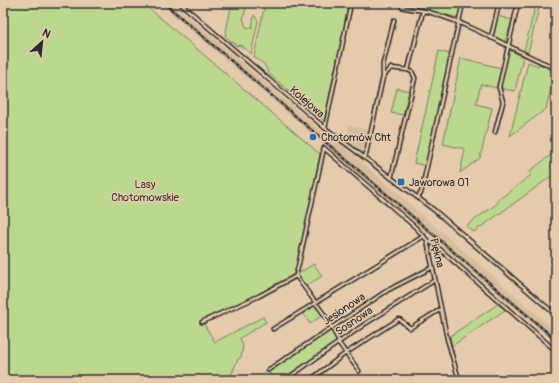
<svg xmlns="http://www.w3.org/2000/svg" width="559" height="383" viewBox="0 0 559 383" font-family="Pangolin,sans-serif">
<rect width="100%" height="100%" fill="#e5caac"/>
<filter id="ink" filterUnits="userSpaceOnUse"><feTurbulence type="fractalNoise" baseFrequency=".025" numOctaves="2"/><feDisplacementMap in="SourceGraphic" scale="8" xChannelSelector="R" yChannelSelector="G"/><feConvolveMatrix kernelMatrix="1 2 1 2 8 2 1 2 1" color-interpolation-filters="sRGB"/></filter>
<g filter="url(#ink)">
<path fill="#d5bd9d" d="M159,3H173L325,134L343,146L556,331V344L317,138L314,141L309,137L311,133Z
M349,125L368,130L362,152L346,141Z"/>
<path fill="#bcd78e" stroke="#74815c" d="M3,3H143L320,154L298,267L292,276L255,297L202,321L215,342L263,317L266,322L240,338L243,346L241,357L238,359L229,380H3Z
M232,3H248L243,18L246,27L252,28L254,15L258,21L251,54L240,45L237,46L225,36Z
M265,3H349L324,121L269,74L264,64L254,57Z
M430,3H461L458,18L428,10Z
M536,3H540L528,53L524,51Z
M498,16L512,20L505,42L493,36Z
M439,51L450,54L425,166L414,163Z
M511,51L523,57L515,91L503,89L501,86L508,52Z
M461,58L501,68L496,88L481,84L476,104L492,108L480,158L460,173L465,149L443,144Z
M528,62L538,66L539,64L555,72L546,109L510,136Z
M397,88L409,91L403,115L391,113Z
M556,151V173L474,232L466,226L498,203L497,201L531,175L530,171Z
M314,264L322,276L304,287L298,277L299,273Z
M498,304L505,310L452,346L450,336Z
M314,306L323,315L310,324L303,313Z
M330,329L338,340L284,380H273L268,371Z"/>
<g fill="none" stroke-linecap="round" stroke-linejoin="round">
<defs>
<path id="minor" d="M180,3L325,128L434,210L556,315
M401,3L402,7C413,10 425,10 435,14C478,27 515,52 556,68
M491,38L499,3
M383,77L391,68L408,70
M325,128L351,3
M495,132L503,102L499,87L518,3
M365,158L383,77V64L394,20
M391,178L415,78L412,72L408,70L423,11
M418,197L421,193L463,3
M428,241L435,245L556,351
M296,276L326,317L339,341
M202,322L259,296L296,276L324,148L415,227L427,240L447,338L459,380
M273,329L424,236
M338,342L359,371
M268,370L388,290L433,267
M285,380L365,324L435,280
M310,380L346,353L399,319L410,328L441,309"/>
</defs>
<use href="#minor" stroke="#2b2b2b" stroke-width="5.5"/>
<use href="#minor" stroke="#e5caac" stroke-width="2.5"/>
<defs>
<path id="rail" d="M164,3L556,340"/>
</defs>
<use href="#rail" stroke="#2b2b2b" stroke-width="2.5"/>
<use href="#rail" stroke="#e5caac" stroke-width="1" stroke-dasharray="3" stroke-linecap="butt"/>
</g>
</g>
<g fill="#1f6fb2" stroke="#e5caac" stroke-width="1.5">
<circle cx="313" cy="137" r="4"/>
<rect x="397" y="178" width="8" height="8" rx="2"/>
</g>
<g text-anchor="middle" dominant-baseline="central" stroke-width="3" stroke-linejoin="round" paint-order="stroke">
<g font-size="11" fill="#2b2b2b" stroke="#e5caac">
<text transform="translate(307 102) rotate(41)">Kolejowa</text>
<text transform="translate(437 253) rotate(76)">Piękna</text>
<text transform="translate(344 309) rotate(-34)">Jesionowa</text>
<text transform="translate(354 321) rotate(-34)">Sosnowa</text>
</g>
<g font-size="11" fill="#2b2b2b" stroke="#e5caac" text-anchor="start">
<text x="321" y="137">Chotomów Cht</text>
<text x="409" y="182">Jaworowa 01</text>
</g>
<g font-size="11" fill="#3a3c35" stroke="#e5caac">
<text x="145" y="184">Lasy<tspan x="145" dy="13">Chotomowskie</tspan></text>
</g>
</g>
<rect width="559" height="383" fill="none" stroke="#e5caac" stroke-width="16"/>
<rect x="8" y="8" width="543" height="367" fill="none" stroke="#2b2b2b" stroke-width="1.5" filter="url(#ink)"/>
<g transform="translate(42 42) rotate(27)" stroke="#e5caac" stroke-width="3" paint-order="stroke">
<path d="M0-3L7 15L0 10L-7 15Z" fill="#2b2b2b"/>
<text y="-6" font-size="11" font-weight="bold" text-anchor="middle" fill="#2b2b2b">N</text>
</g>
</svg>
